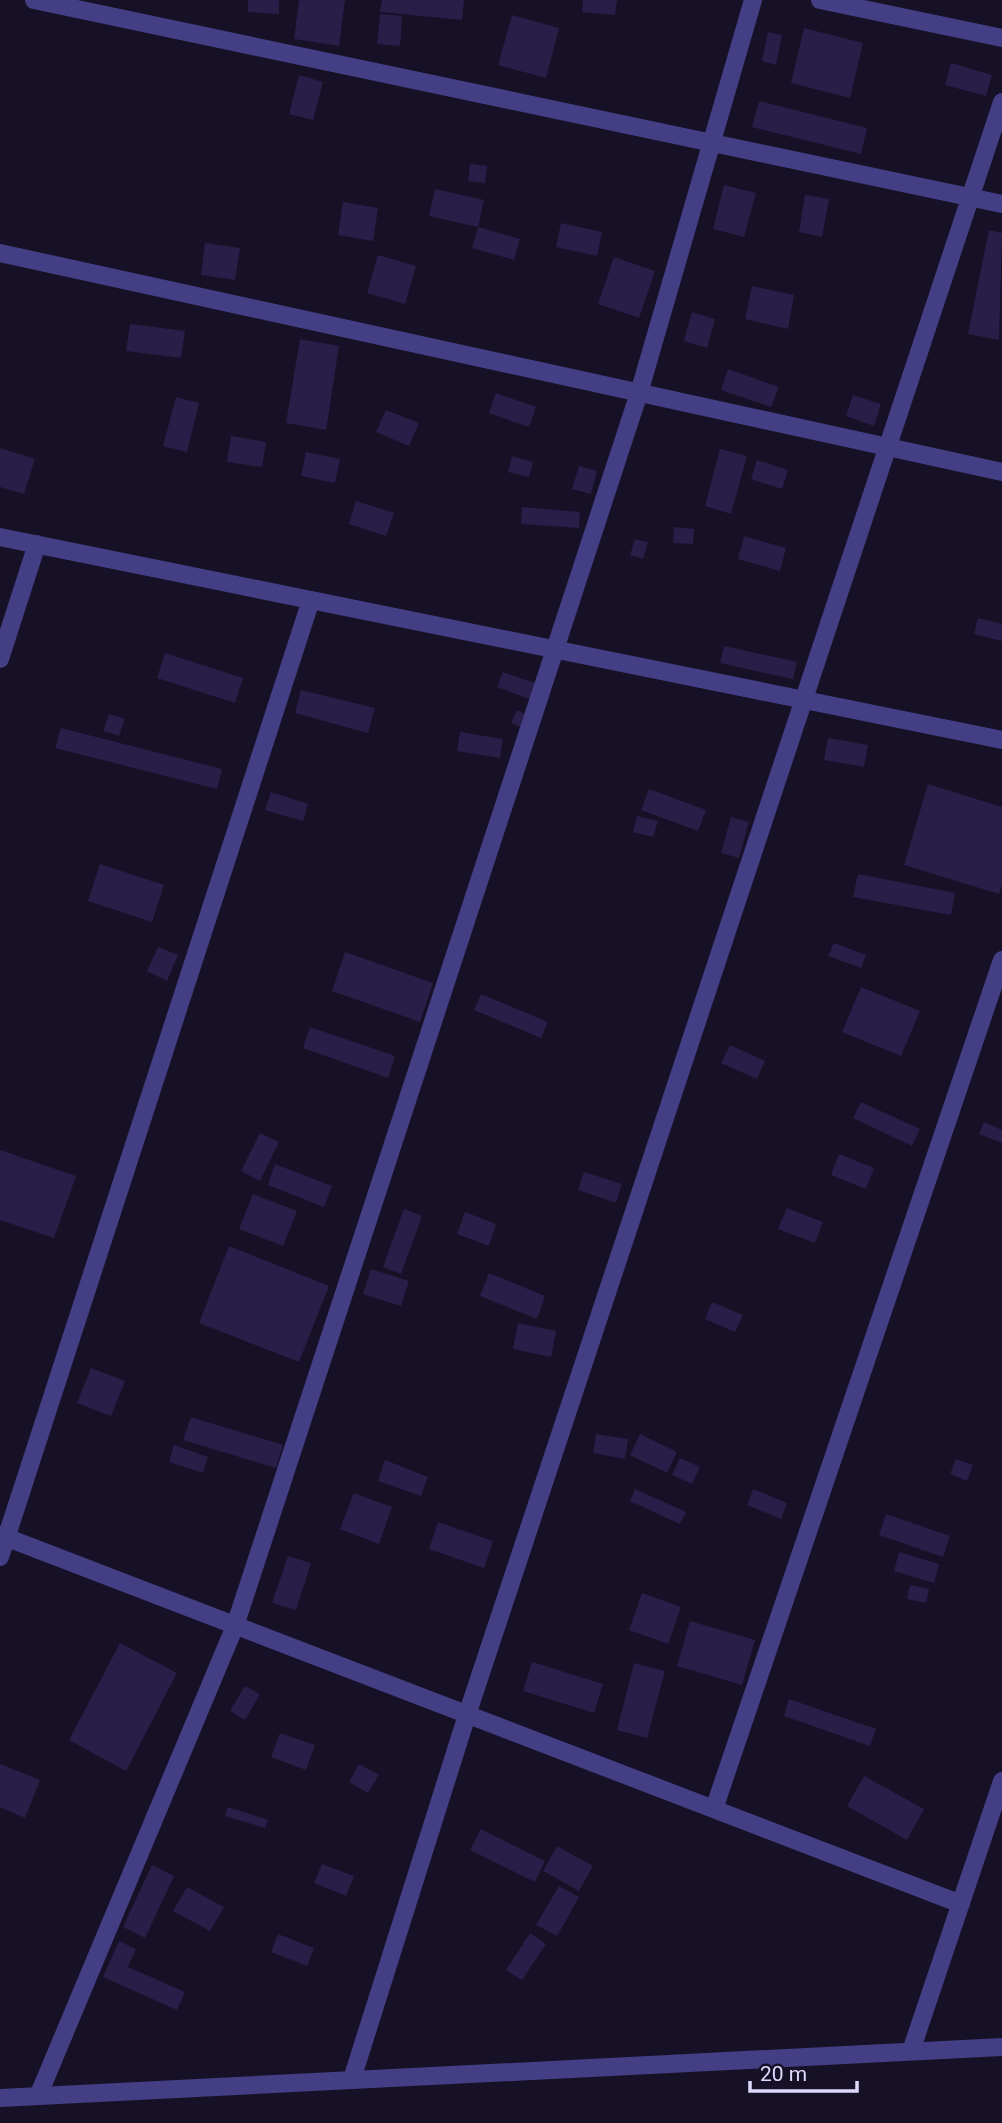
<svg xmlns="http://www.w3.org/2000/svg" width="1002" height="2123" viewBox="0 0 1002 2123" font-family="Roboto,sans-serif">
<rect width="100%" height="100%" fill="#161127"/>
<path fill="#281e48" d="M248,0H279V14L248,12Z
M299,0H345L339,46L294,39Z
M382,0H464L462,20L380,12Z
M583,0H617L615,15L582,12Z
M380,14L402,16L400,46L377,44Z
M512,15L559,28L546,78L498,65Z
M804,28L863,43L850,98L791,83Z
M768,32L782,35L776,65L762,61Z
M951,63L992,75L986,96L945,85Z
M299,75L323,82L313,120L289,114Z
M759,101L867,128L861,154L752,127Z
M470,164L487,166L485,183L468,181Z
M724,185L756,193L744,237L713,229Z
M435,189L484,200L478,227L429,216Z
M805,195L829,199L822,237L799,232Z
M343,202L378,208L373,241L338,235Z
M561,223L602,232L597,256L556,247Z
M478,227L520,239L514,260L472,248Z
M989,230L1002,233L999,340L968,334Z
M205,243L240,248L235,280L201,275Z
M378,255L416,266L405,304L367,293Z
M614,257L655,271L639,318L598,304Z
M752,286L794,295L788,329L745,319Z
M692,312L715,319L707,348L684,341Z
M130,324L185,331L181,358L126,351Z
M300,339L339,346L326,430L286,423Z
M728,369L779,387L771,407L721,390Z
M496,393L536,407L529,427L489,413Z
M853,395L881,404L874,426L846,416Z
M176,397L199,403L187,452L163,446Z
M386,410L419,423L409,446L376,432Z
M231,436L266,442L262,467L227,462Z
M0,448L35,459L24,494L0,487Z
M720,449L747,456L731,514L705,506Z
M306,452L340,459L335,483L301,476Z
M512,456L533,462L529,477L508,472Z
M757,460L788,470L782,489L751,479Z
M579,466L597,471L591,494L572,489Z
M356,501L394,513L386,536L349,524Z
M522,507L580,512L579,528L521,524Z
M674,527L694,529L693,544L673,543Z
M744,536L786,548L780,571L738,559Z
M635,539L648,542L643,559L630,555Z
M978,618L1002,624V641L974,634Z
M724,646L797,662L793,679L720,663Z
M165,653L243,678L235,703L157,678Z
M503,672L537,684L532,700L497,687Z
M301,690L375,708L368,733L295,713Z
M517,710L526,714L521,727L511,723Z
M109,714L125,719L119,736L103,731Z
M61,728L222,769L217,789L55,748Z
M460,732L503,739L500,758L457,751Z
M828,738L868,745L864,767L824,760Z
M928,784L1002,807V885L999,894L904,865Z
M649,789L706,810L698,831L641,810Z
M271,792L308,804L303,821L265,810Z
M637,816L658,821L653,837L633,832Z
M731,817L749,822L739,858L721,853Z
M100,864L164,885L152,922L88,901Z
M858,874L955,893L951,915L853,897Z
M834,943L866,955L861,968L828,956Z
M158,947L178,955L167,981L147,971Z
M345,952L433,983L420,1022L332,991Z
M861,987L920,1011L901,1056L842,1032Z
M481,994L548,1022L541,1038L474,1010Z
M310,1027L395,1056L388,1078L303,1048Z
M730,1045L765,1061L757,1079L721,1063Z
M861,1102L920,1129L912,1146L853,1118Z
M984,1122L1002,1130V1143L979,1134Z
M260,1133L279,1142L260,1181L241,1171Z
M0,1150L76,1176L54,1238L0,1220Z
M839,1154L874,1168L866,1189L831,1175Z
M275,1164L332,1186L324,1207L268,1185Z
M584,1172L622,1184L616,1203L578,1190Z
M253,1194L297,1211L283,1246L239,1229Z
M787,1208L823,1222L815,1243L778,1229Z
M404,1209L422,1216L401,1274L383,1267Z
M465,1212L496,1224L489,1246L457,1234Z
M229,1246L329,1286L299,1362L199,1323Z
M371,1269L409,1281L401,1306L363,1294Z
M489,1273L545,1296L537,1319L480,1296Z
M712,1302L743,1315L735,1332L705,1319Z
M518,1323L556,1331L551,1357L513,1349Z
M91,1368L125,1381L111,1416L77,1403Z
M191,1417L283,1445L276,1468L183,1440Z
M596,1434L628,1439L625,1459L593,1453Z
M640,1434L677,1452L667,1473L630,1455Z
M174,1445L208,1457L203,1473L169,1462Z
M680,1458L700,1467L692,1484L672,1475Z
M956,1459L973,1465L967,1481L950,1474Z
M385,1460L428,1477L421,1496L378,1481Z
M635,1489L686,1512L680,1524L630,1501Z
M753,1489L787,1503L781,1519L747,1505Z
M354,1493L392,1507L379,1544L340,1529Z
M886,1514L950,1536L943,1557L879,1535Z
M438,1522L493,1541L484,1568L429,1549Z
M899,1552L939,1564L934,1583L894,1571Z
M288,1556L311,1563L296,1610L272,1603Z
M910,1585L929,1589L926,1603L907,1599Z
M642,1593L681,1607L668,1644L629,1630Z
M690,1621L755,1640L742,1685L677,1666Z
M120,1643L177,1673L126,1771L69,1740Z
M532,1662L603,1684L594,1713L523,1691Z
M634,1663L665,1671L647,1738L617,1730Z
M245,1686L260,1694L245,1720L230,1711Z
M789,1699L876,1729L870,1746L784,1716Z
M280,1733L315,1745L306,1770L271,1757Z
M0,1764L40,1780L25,1818L0,1807Z
M359,1764L379,1775L368,1793L349,1782Z
M864,1776L924,1809L907,1840L847,1806Z
M228,1807L268,1820L265,1828L225,1816Z
M481,1829L545,1861L535,1882L470,1850Z
M557,1846L593,1866L579,1891L543,1871Z
M322,1864L354,1876L346,1896L314,1883Z
M152,1865L174,1876L145,1938L123,1927Z
M559,1886L579,1897L557,1936L536,1925Z
M187,1887L224,1907L210,1931L173,1911Z
M530,1933L546,1944L522,1980L506,1970Z
M278,1934L314,1948L307,1966L271,1952Z
M119,1941L136,1949L128,1967L185,1992L177,2010L103,1977Z"/>
<g fill="none" stroke-linecap="round" stroke-linejoin="round">
<path stroke="#443e84" stroke-width="18" d="M34,0L1002,204
M820,0L1002,38
M0,253L1002,472
M0,537L1002,740
M0,659L37,544
M0,1535L961,1904
M0,1557L311,600
M714,1809L1002,960
M911,2051L1002,1781
M352,2079L467,1715L1002,102
M39,2094L235,1626L639,393L753,0
M0,2098L1002,2047"/>
</g>
<path d="M750 2081v10h107v-10" fill="none" stroke="#dfd9fd" stroke-width="3.5"/>
<text x="760" y="2081" font-size="21" fill="#dfd9fd" stroke="#161127" stroke-width="5" paint-order="stroke">20 m</text>
</svg>
